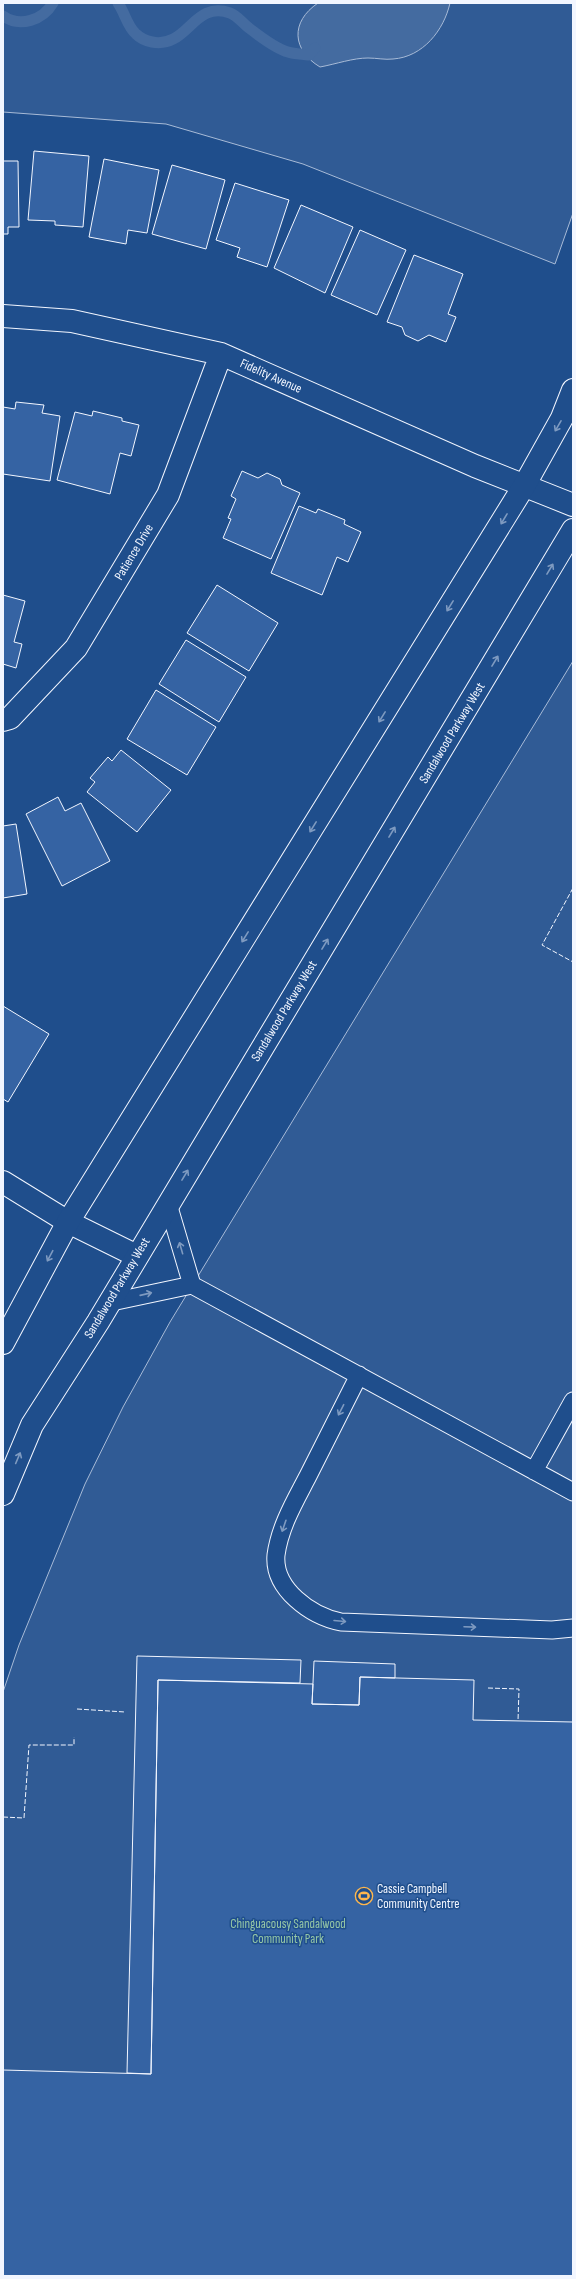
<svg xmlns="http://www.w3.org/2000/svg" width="576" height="2279" viewBox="0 0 576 2279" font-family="'Sofia Sans Condensed',sans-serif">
<rect width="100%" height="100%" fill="#1f4e8c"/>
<path fill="#305b95" stroke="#a8bbd7" d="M3,3H573V213L555,264L303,164L166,124L3,112Z
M573,661V2276H3V1692L19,1645L85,1484L123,1407L170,1322Z"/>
<path fill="#446ba0" stroke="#a8bbd7" d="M318,3H450C444,30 423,57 393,59C385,60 377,58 368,58C353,58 336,64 320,67C292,50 290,22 318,3Z"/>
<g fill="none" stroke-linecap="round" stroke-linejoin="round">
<path stroke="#446ba0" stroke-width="11" d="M118,3C125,13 127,26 136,34C140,38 147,41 152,42C188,49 193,0 230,13C238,16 242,23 249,28C258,35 277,49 288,52C294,54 302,54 309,55L315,48
M3,16C20,28 43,20 53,3"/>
</g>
<path fill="#3563a3" stroke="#f2f6ff" d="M34,151L89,156L83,227L55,225V221L28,220Z
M104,159L159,170L147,233L128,230L126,244L89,237Z
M3,161H18L19,227H8V234H3Z
M172,165L225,180L206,249L152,234Z
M235,183L289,200L267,267L237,257L240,248L216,240Z
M301,205L353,227L325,293L274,268Z
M360,230L406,250L377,315L331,295Z
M414,255L463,274L448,314L456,317L446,342L429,335L418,341L405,335L402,327L387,322Z
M16,402L44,405L42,413L60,416L50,481L3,474V407L15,409Z
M93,411L122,418V421L139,425L131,456L120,453L110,494L57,480L75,412L92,416Z
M242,471L258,478L267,473L280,479L282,485L300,493L271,559L223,538L231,519L228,518L236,499L231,496Z
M299,506L316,513L318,509L345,520L344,524L361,532L348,562L337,557L322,595L271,573Z
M217,585L278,623L249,671L187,633Z
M3,595L25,601L14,642L22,644L16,668L3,664Z
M186,640L246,677L219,722L159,684Z
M156,690L216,727L187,775L127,739Z
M121,750L171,790L137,832L87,792L95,782L90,778L108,757L112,761Z
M58,797L65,811L81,803L110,861L62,886L26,814Z
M16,824L27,894L3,898V826Z
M3,1006L49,1034L8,1102L3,1099Z
M137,1656L301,1660L300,1683L158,1680L151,2074L127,2073Z
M314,1661L395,1664V1678L360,1677L359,1705L312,1704Z
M360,1677L474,1680L473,1720L573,1722V2276H3V2070L151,2074L158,1680L313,1684L312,1704L359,1705Z"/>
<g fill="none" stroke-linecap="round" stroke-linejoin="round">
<defs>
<path id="service" d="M168,1204L192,1285
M107,1303L192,1285L573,1492
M359,1375C342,1408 325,1442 308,1476C295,1501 280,1526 276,1555C273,1589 311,1616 341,1622L552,1630L573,1628
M534,1471L573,1401"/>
<path id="minor" d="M3,316L72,321L221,354L475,466L573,505
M3,720L10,718L76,648L168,495L221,354
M3,1182L68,1222L137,1256"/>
<path id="secondary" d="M3,1343L68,1222L524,486L562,418L573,390
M3,1494L32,1425L98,1322L573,530"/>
</defs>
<use href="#service" stroke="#f2f6ff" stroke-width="19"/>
<use href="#minor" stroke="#f2f6ff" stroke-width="24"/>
<use href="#secondary" stroke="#f2f6ff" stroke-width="24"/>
<use href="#service" stroke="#1f4e8c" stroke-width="17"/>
<use href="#minor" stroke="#1f4e8c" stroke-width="22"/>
<use href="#secondary" stroke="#1f4e8c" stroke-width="22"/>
<path stroke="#f2f6ff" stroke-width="1" stroke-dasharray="5 2" stroke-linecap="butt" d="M573,888L542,945L573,962
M488,1688L519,1689L518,1721
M77,1709L125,1712
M3,1817L24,1818L29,1745H74V1737"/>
</g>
<defs><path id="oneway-shaft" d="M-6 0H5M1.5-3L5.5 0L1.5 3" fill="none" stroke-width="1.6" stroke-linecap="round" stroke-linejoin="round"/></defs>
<g stroke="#7e9ac0">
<use href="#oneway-shaft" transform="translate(558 426) rotate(120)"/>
<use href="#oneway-shaft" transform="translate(504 519) rotate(121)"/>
<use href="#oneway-shaft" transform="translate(550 569) rotate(-59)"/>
<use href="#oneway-shaft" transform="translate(450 606) rotate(122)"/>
<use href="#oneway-shaft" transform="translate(495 661) rotate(-59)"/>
<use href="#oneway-shaft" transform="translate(382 717) rotate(122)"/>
<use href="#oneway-shaft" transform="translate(313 827) rotate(122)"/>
<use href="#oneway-shaft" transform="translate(392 832) rotate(-59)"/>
<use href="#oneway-shaft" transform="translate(245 937) rotate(122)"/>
<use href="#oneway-shaft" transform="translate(325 944) rotate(-59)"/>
<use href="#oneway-shaft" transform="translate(185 1175) rotate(-59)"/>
<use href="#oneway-shaft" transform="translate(181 1248) rotate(-106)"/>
<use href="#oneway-shaft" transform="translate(50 1256) rotate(118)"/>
<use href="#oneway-shaft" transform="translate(146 1294) rotate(-13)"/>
<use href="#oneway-shaft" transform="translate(341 1410) rotate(117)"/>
<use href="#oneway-shaft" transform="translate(18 1458) rotate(-67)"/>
<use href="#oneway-shaft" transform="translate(284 1526) rotate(109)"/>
<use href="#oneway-shaft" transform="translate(340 1621) rotate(5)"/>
<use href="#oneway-shaft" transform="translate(470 1627) rotate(2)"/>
</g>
<defs>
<symbol id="stadium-ring" viewBox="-11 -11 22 22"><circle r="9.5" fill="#1f4e8c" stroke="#ffb74d" stroke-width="1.5"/><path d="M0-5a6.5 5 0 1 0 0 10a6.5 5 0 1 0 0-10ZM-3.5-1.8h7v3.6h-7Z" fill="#ffb74d"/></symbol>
</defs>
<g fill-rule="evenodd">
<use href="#stadium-ring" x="354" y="1886" width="20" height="20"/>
</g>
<g text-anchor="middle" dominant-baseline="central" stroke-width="3" stroke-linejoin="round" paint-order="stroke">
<g font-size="13" fill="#f2f6ff" stroke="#1f4e8c">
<text transform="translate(271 376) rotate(24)">Fidelity Avenue</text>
<text transform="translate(134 552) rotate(-59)">Patience Drive</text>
<text transform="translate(452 733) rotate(-59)">Sandalwood Parkway West</text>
<text transform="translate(284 1011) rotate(-59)">Sandalwood Parkway West</text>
<text transform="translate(117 1288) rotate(-59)">Sandalwood Parkway West</text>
</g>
<g font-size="13" fill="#f2f6ff" stroke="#1f4e8c" text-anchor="start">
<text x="377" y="1889">Cassie Campbell<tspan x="377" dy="15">Community Centre</tspan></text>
</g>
<g font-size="13" fill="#97c8a6" stroke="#1f4e8c">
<text x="288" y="1924">Chinguacousy Sandalwood<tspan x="288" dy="15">Community Park</tspan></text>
</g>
</g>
<rect width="576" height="2279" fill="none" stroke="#f2f6ff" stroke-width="8"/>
</svg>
